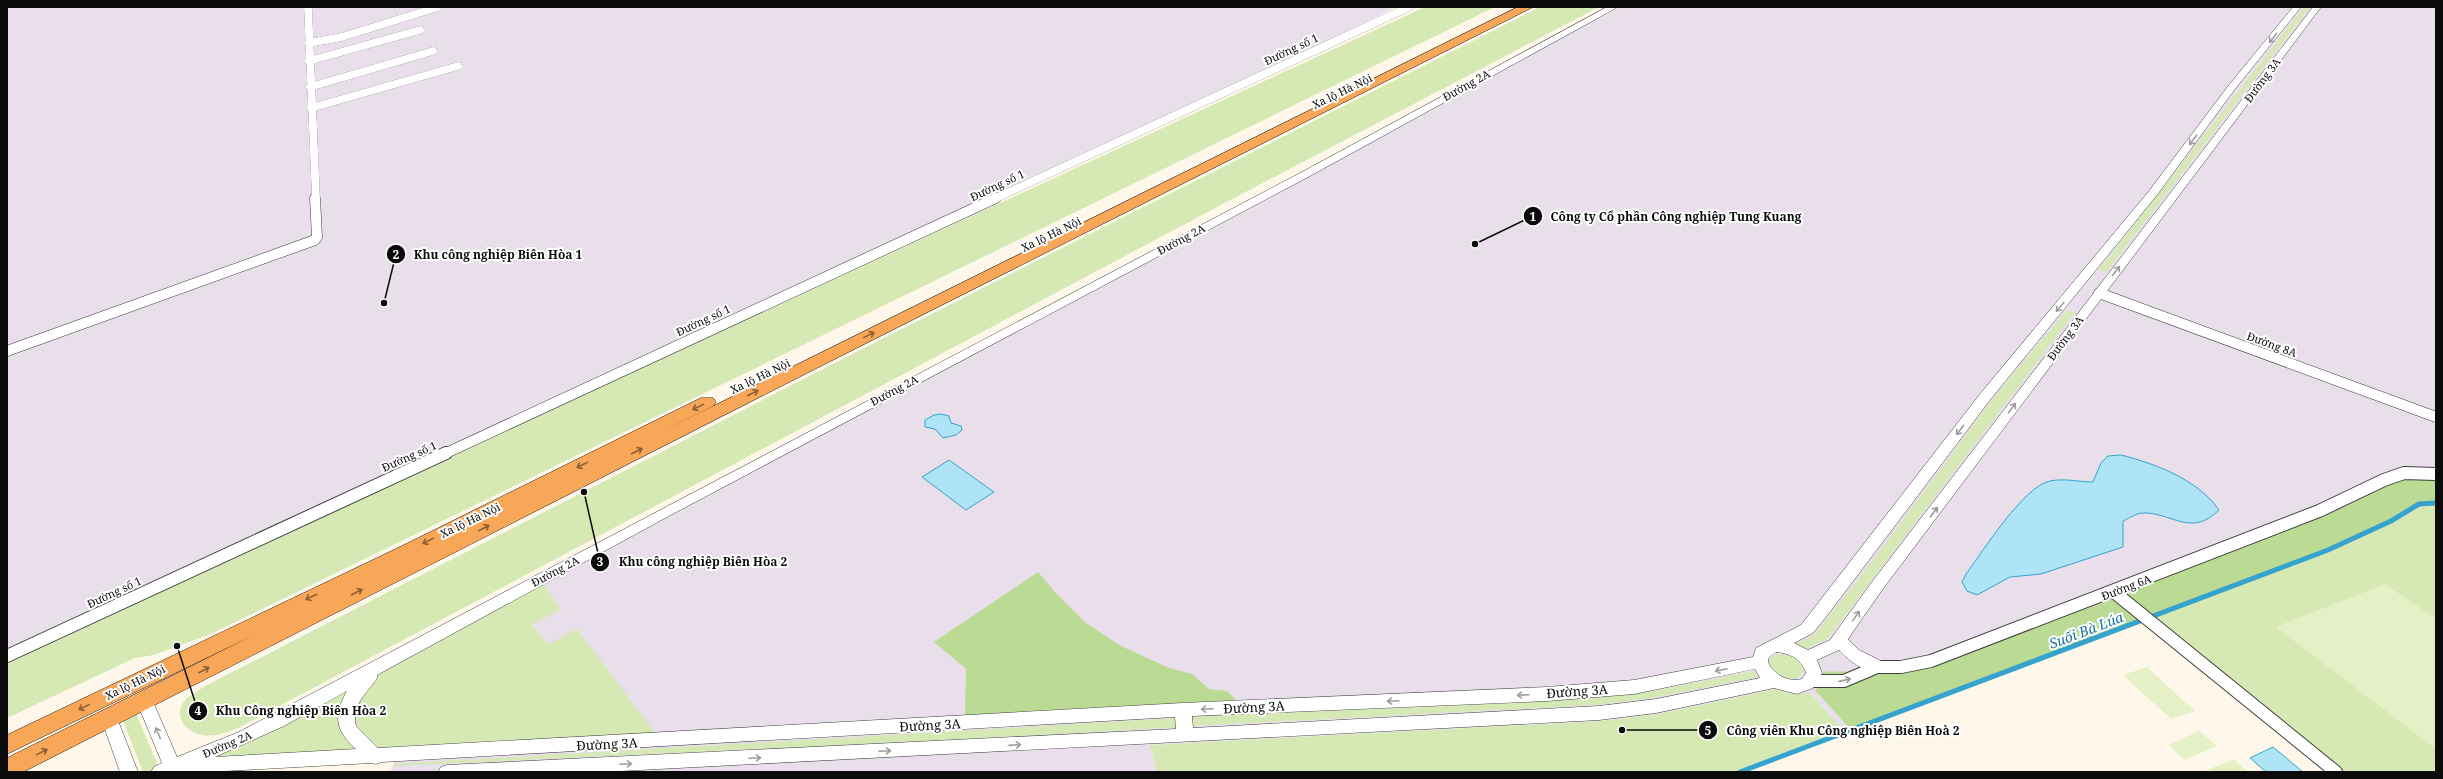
<svg xmlns="http://www.w3.org/2000/svg" width="2443" height="779" viewBox="0 0 2443 779" font-family="'Noto Serif',serif">
<rect width="100%" height="100%" fill="#fff8ea"/>
<path fill="#e8dfeb" d="M7,7H1396L1247,80L7,652Z
M1621,7H2436V503L2419,504L2391,521L2114,632L1846,733L1810,693L1790,694L1776,689L1659,714L1599,721L1150,745L1157,772H390L402,748L387,668L1542,47Z"/>
<path fill="#d6e9b4" d="M1425,7H1495L211,634L154,655L135,658L7,718V661Z
M1540,7H1599L1219,206L238,728C226,733 215,737 202,735C184,732 172,714 186,699C192,694 200,689 207,685L864,348Z
M2304,7H2310L2106,272L2099,270Z
M2067,310L2074,313L1827,639L1806,649L1797,644L1815,634L1863,574L1992,400Z
M2436,503V772H2343L2151,617L2391,521L2419,504Z
M543,584L561,609L532,625L548,644L577,629L655,733L378,749C372,744 364,738 359,732C339,708 369,682 387,668Z
M1777,654C1789,654 1798,657 1804,668L1801,676C1789,684 1764,674 1770,658Z
M1754,671L1758,677L1652,698L1596,705L1190,726V717L1549,701L1638,694Z
M353,687L347,693L360,750L216,756L248,743Z
M1776,689L1790,694L1810,693L1846,733L1739,772H1157L1150,745L1599,721L1659,714Z
M135,711L159,768L151,772H143L122,718Z
M1178,718L1179,727L991,738L393,766L394,764Z"/>
<path fill="#bbda93" d="M2408,476L2436,477V503L2419,504L2391,521L2328,550L1852,731L1815,690L1821,685L1823,672C1860,670 1899,676 1934,665L2324,514L2389,482Z
M1038,572L1056,593L1086,623L1121,646L1169,668L1192,674L1209,689L1227,691L1236,700L965,715L966,669L934,642Z"/>
<path fill="#e6f0c6" d="M2385,584L2436,619V749L2276,627Z
M2147,667L2195,711L2171,719L2123,675Z
M2199,731L2217,746L2185,760L2168,745Z
M2234,759L2248,772H2202Z"/>
<path fill="#aee4f6" stroke="#35a3ce" d="M941,414L949,416L951,423L961,426L962,430L956,435L943,438L935,429L925,427V420L934,415Z
M2121,455C2156,464 2197,479 2219,510C2191,538 2171,512 2143,513C2137,513 2129,518 2123,521V547L2041,574L2010,577L1977,595L1967,591L1962,582L1966,574C1983,551 2024,486 2050,481C2065,478 2079,482 2093,482L2101,463L2108,456Z
M949,460L994,492L966,510L922,477Z
M2273,747L2303,772H2266L2250,758Z"/>
<g fill="none" stroke-linecap="round" stroke-linejoin="round">
<path stroke="#35a3ce" stroke-width="5" d="M1740,772L2328,550L2391,521L2419,504L2436,503"/>
<defs>
<path id="minor-far2" d="M308,7L316,199
M309,43L342,37L438,7
M309,61L420,30
M310,87L433,51
M311,108L458,66
M994,199L1409,7"/>
<path id="minor-far1" d="M2099,293L2436,417
M7,351L315,240L317,237L315,198
M444,454L996,198"/>
<path id="minor" d="M2114,592L2336,772
M7,656L446,453
M1810,681H1844L1877,667H1901L1931,661L2319,511L2384,480L2404,473L2436,474"/>
<path id="tertiary" d="M1607,7H1618L1310,176L667,517L377,675C380,683 349,700 356,726L378,748L1183,703L1547,687L1634,680L1753,657L1756,648L1801,625L1980,394L2149,191L2229,85L2293,7H2301L2235,89L2157,195L1990,400L1826,617L1813,633L1794,643L1808,650L1830,640L1872,582L2313,7H2321L1882,590L1848,639L1859,650L1883,662L1885,667L1883,672C1868,676 1848,660 1839,650L1817,660L1822,673L1813,688L1797,694L1774,688L1656,713L1599,720L601,772H438L441,767L447,765L1176,729L1175,717L382,762L376,764L371,763L207,772H151L154,767L162,763L136,700L138,695L144,693L150,695L177,757L239,732L1302,172ZM1776,652C1790,653 1802,659 1806,673L1802,679C1788,683 1773,674 1768,662L1769,657ZM1755,669L1760,678L1656,699L1599,706L1193,728L1192,716L1547,701L1634,694ZM347,691C334,715 334,730 356,749L215,757L284,726Z
M109,711L115,713L117,718L138,772H120L101,718L103,713Z"/>
<path id="trunk" d="M1518,7H1533L805,374L23,772H7V758L258,633L7,754V735L402,546L701,398H713L716,402L713,406L659,433Z"/>
</defs>
<use href="#minor-far2" stroke="#3e3e3e" stroke-width="8"/>
<use href="#minor-far1" stroke="#3e3e3e" stroke-width="11"/>
<use href="#minor" stroke="#3e3e3e" stroke-width="14"/>
<use href="#tertiary" stroke="#3e3e3e" stroke-width="1"/>
<use href="#trunk" stroke="#1c1c1c" stroke-width="1"/>
<use href="#minor-far2" stroke="#fff" stroke-width="8"/>
<use href="#minor-far1" stroke="#fff" stroke-width="10"/>
<use href="#minor" stroke="#fff" stroke-width="12"/>
<use href="#tertiary" fill="#fff" fill-rule="evenodd"/>
<use href="#trunk" fill="#f8a658" fill-rule="evenodd"/>
</g>
<defs><path id="oneway-shaft" d="M-6 0H5M1.5-3L5.5 0L1.5 3" fill="none" stroke-width="1.6" stroke-linecap="round" stroke-linejoin="round"/></defs>
<g stroke="#9d9d9d">
<use href="#oneway-shaft" transform="translate(2273 38) rotate(128)"/>
<use href="#oneway-shaft" transform="translate(2193 140) rotate(127)"/>
<use href="#oneway-shaft" transform="translate(2116 271) rotate(-52)"/>
<use href="#oneway-shaft" transform="translate(2060 307) rotate(130)"/>
<use href="#oneway-shaft" transform="translate(2012 408) rotate(-53)"/>
<use href="#oneway-shaft" transform="translate(1960 430) rotate(127)"/>
<use href="#oneway-shaft" transform="translate(1934 512) rotate(-53)"/>
<use href="#oneway-shaft" transform="translate(1856 616) rotate(-55)"/>
<use href="#oneway-shaft" transform="translate(1721 670) rotate(168)"/>
<use href="#oneway-shaft" transform="translate(1845 680) rotate(-13)"/>
<use href="#oneway-shaft" transform="translate(1523 695) rotate(177)"/>
<use href="#oneway-shaft" transform="translate(1393 701) rotate(177)"/>
<use href="#oneway-shaft" transform="translate(1207 709) rotate(177)"/>
<use href="#oneway-shaft" transform="translate(158 733) rotate(-112)"/>
<use href="#oneway-shaft" transform="translate(1015 745) rotate(-4)"/>
<use href="#oneway-shaft" transform="translate(885 751) rotate(-3)"/>
<use href="#oneway-shaft" transform="translate(755 758) rotate(-3)"/>
<use href="#oneway-shaft" transform="translate(626 764) rotate(-3)"/>
</g>
<g stroke="#8d6035">
<use href="#oneway-shaft" transform="translate(869 335) rotate(-26)"/>
<use href="#oneway-shaft" transform="translate(753 393) rotate(-27)"/>
<use href="#oneway-shaft" transform="translate(698 407) rotate(154)"/>
<use href="#oneway-shaft" transform="translate(637 451) rotate(-27)"/>
<use href="#oneway-shaft" transform="translate(582 465) rotate(154)"/>
<use href="#oneway-shaft" transform="translate(484 528) rotate(-27)"/>
<use href="#oneway-shaft" transform="translate(428 541) rotate(154)"/>
<use href="#oneway-shaft" transform="translate(357 592) rotate(-27)"/>
<use href="#oneway-shaft" transform="translate(311 597) rotate(155)"/>
<use href="#oneway-shaft" transform="translate(204 670) rotate(-27)"/>
<use href="#oneway-shaft" transform="translate(84 707) rotate(154)"/>
<use href="#oneway-shaft" transform="translate(42 752) rotate(-26)"/>
</g>
<g text-anchor="middle" dominant-baseline="central" stroke-width="4" stroke-linejoin="round" paint-order="stroke">
<g font-size="11" fill="#0b0b0b" stroke="#fff">
<text transform="translate(1291 49) rotate(-25)">Đường số 1</text>
<text transform="translate(2262 80) rotate(-53)">Đường 3A</text>
<text transform="translate(1466 85) rotate(-29)">Đường 2A</text>
<text transform="translate(1342 91) rotate(-26)">Xa lộ Hà Nội</text>
<text transform="translate(997 185) rotate(-25)">Đường số 1</text>
<text transform="translate(1051 234) rotate(-26)">Xa lộ Hà Nội</text>
<text transform="translate(1181 239) rotate(-28)">Đường 2A</text>
<text transform="translate(703 320) rotate(-25)">Đường số 1</text>
<text transform="translate(2065 338) rotate(-53)">Đường 3A</text>
<text transform="translate(2272 344) rotate(20)">Đường 8A</text>
<text transform="translate(760 376) rotate(-26)">Xa lộ Hà Nội</text>
<text transform="translate(894 390) rotate(-28)">Đường 2A</text>
<text transform="translate(409 456) rotate(-24)">Đường số 1</text>
<text transform="translate(470 520) rotate(-26)">Xa lộ Hà Nội</text>
<text transform="translate(555 571) rotate(-28)">Đường 2A</text>
<text transform="translate(2126 587) rotate(-21)">Đường 6A</text>
<text transform="translate(114 592) rotate(-25)">Đường số 1</text>
<text transform="translate(135 682) rotate(-26)">Xa lộ Hà Nội</text>
<text transform="translate(227 744) rotate(-23)">Đường 2A</text>
</g>
<g font-size="13" fill="#0b0b0b" stroke="#fff">
<text transform="translate(1577 691) rotate(-4)">Đường 3A</text>
<text transform="translate(1254 707) rotate(-3)">Đường 3A</text>
<text transform="translate(930 725) rotate(-3)">Đường 3A</text>
<text transform="translate(607 744) rotate(-3)">Đường 3A</text>
</g>
<g font-size="14" font-style="italic" fill="#15729d" stroke="#fff">
<text transform="translate(2086 630) rotate(-21)">Suối Bà Lúa</text>
</g>
</g>
<path fill="none" stroke="#0b0b0b" stroke-width="1.5" d="M1475 244L1533 216M384 303L396 254M584 492L600 562M177 646L198 711M1622 730L1708 730"/>
<g fill="#0b0b0b" stroke="#fff" stroke-width="1.5">
<circle cx="1475" cy="244" r="4"/>
<circle cx="384" cy="303" r="4"/>
<circle cx="584" cy="492" r="4"/>
<circle cx="177" cy="646" r="4"/>
<circle cx="1622" cy="730" r="4"/>
<circle cx="1533" cy="216" r="10"/>
<circle cx="396" cy="254" r="10"/>
<circle cx="600" cy="562" r="10"/>
<circle cx="198" cy="711" r="10"/>
<circle cx="1708" cy="730" r="10"/>
</g>
<g font-size="12" text-anchor="middle" font-weight="bold" fill="#fff">
<text x="1533" y="221">1</text>
<text x="396" y="259">2</text>
<text x="600" y="566">3</text>
<text x="198" y="715">4</text>
<text x="1708" y="735">5</text>
</g>
<g font-size="12" text-anchor="middle" font-weight="bold" fill="#0b0b0b" stroke="#fff" stroke-width="4" stroke-linejoin="round" paint-order="stroke">
<text x="1676" y="221">Công ty Cổ phần Công nghiệp Tung Kuang</text>
<text x="498" y="259">Khu công nghiệp Biên Hòa 1</text>
<text x="703" y="566">Khu công nghiệp Biên Hòa 2</text>
<text x="301" y="715">Khu Công nghiệp Biên Hòa 2</text>
<text x="1843" y="735">Công viên Khu Công nghiệp Biên Hoà 2</text>
</g>
<rect width="2443" height="779" fill="none" stroke="#0b0b0b" stroke-width="16"/>
</svg>
